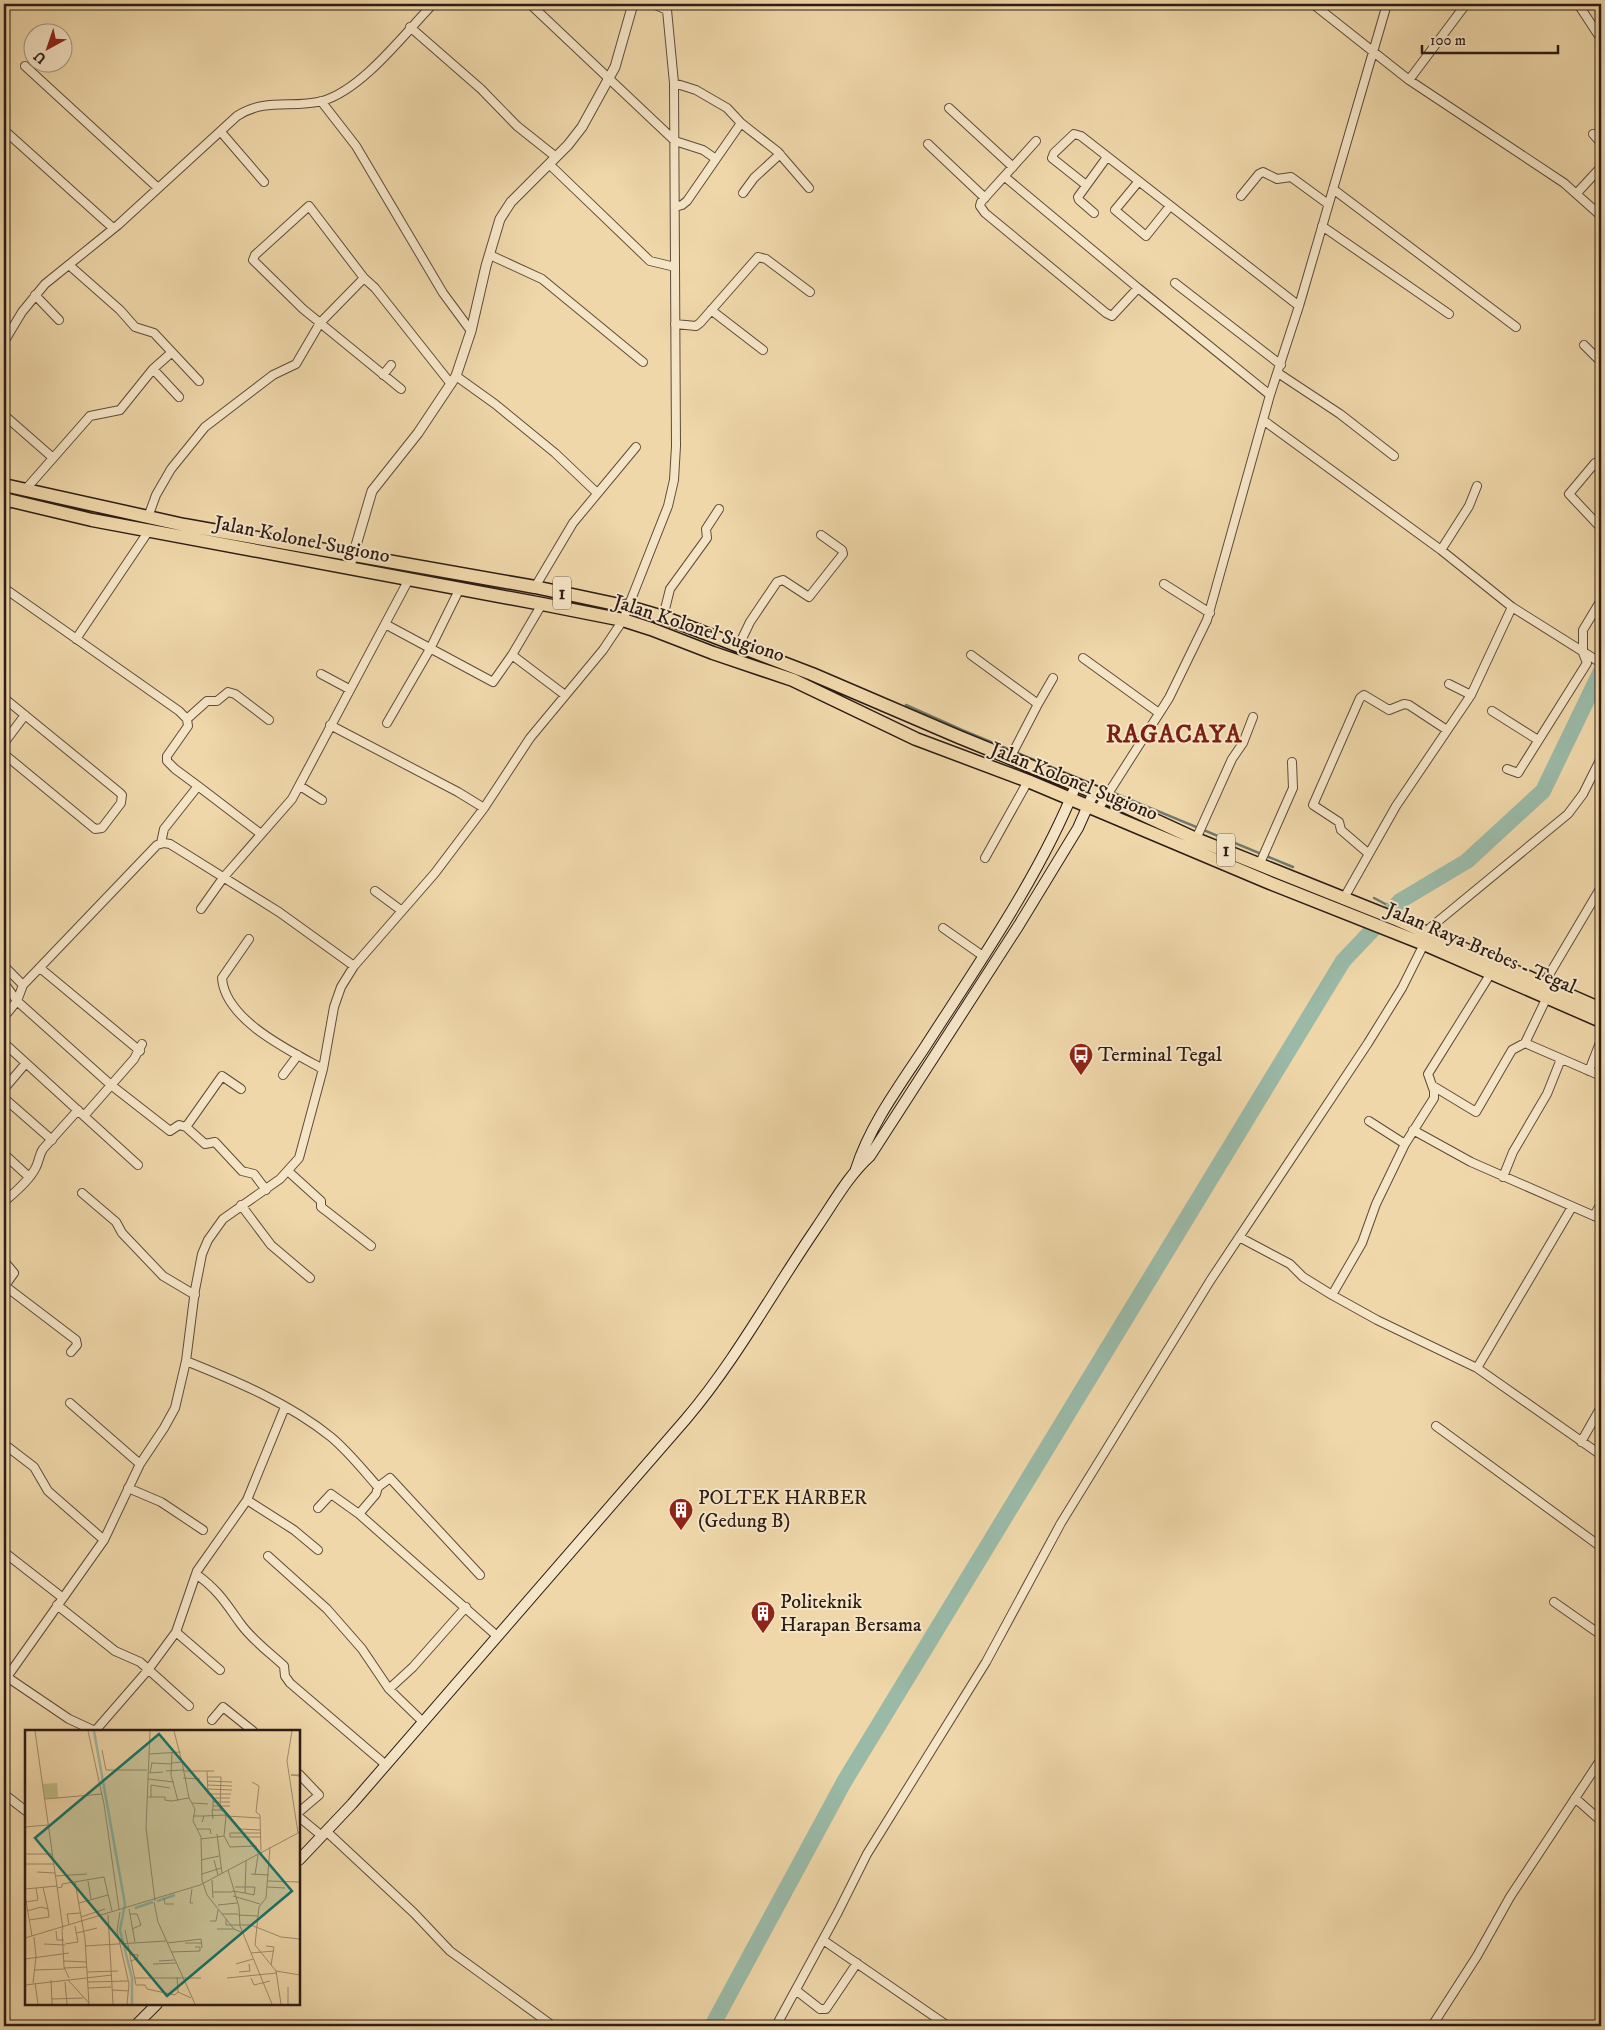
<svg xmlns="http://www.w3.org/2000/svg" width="1605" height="2030" viewBox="0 0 1605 2030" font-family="'IM FELL DW Pica',serif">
<rect width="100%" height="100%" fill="#efd7a9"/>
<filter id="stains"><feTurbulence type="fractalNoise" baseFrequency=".004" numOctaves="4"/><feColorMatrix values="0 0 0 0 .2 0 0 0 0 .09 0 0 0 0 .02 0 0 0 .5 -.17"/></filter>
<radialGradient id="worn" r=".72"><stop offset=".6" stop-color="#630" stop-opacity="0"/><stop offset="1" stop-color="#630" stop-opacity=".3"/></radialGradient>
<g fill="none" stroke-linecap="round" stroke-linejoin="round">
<path stroke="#6e7b6e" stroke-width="2.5" d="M906,705L962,730L1293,867
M1374,898L1393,908"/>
<path stroke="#9abaa8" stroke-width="16" d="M712,2026L844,1782L1343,961L1400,901L1467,861L1543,791L1601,671"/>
<defs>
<path id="minor" d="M530,4L675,141L703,150L716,159L687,201L682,205L675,207
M1313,4L1409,80L1564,183L1601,216
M1578,4L1601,39
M410,27L481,89L517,126L556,157
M25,66L158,188
M1409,80L1466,4
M674,83L696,90L727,108L741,123L778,152L809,188
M321,101L356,146L443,293L471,331
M949,108L1013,167
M4,130L113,228
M221,132L264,182
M1593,134L1601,143
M1036,141L981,202L980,206L985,213L1106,313L1112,316L1138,288L1270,395
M928,144L985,198
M716,159L741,123
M549,164L650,261L675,267
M1005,177L1138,288
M1139,181L1115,210L1146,236L1170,206
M1086,185L1052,158L1054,153L1074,134L1081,136L1299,306
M1333,189L1516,327
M743,193L754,178L780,154
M1577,193L1601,167
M1241,196L1259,174L1263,172L1277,179L1291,177L1328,204
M1094,213L1079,200L1078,197L1107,157
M1322,226L1449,314
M490,255L542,279L643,362
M69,265L120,310L135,327L154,333L199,381
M364,278L309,206L255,255L253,260L303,309L401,389
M1175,283L1281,365
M35,295L59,320
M711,310L763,350
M675,324L696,326L700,323L758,257L766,259L810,292
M4,342L22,312L45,284L118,225L237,116C267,97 291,109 322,101C362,90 404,34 433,4
M1584,345L1601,362
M153,369L179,397
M1278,373L1340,414L1394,456
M383,375L391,365
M456,376L495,404L555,453L596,492
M4,415L52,457
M1263,420L1441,550L1512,607L1601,663
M1601,463H1595L1569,494L1601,528
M25,490L90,416L120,410L153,369L171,353
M4,511L9,501
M148,517L156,495L171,469L205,427L273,375L296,364L320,323L364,278L375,288L451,384
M1441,550L1469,506L1477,486
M1164,584L1210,613
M535,587L573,523L636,447
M4,588L179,711L187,719L188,726L167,756V761L175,769L198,786L164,829L161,843
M663,617L670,589L707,538L706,529L719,509
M385,624L493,682L512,655L565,695
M76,639L150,529
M739,645L750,622L777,582L783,580L809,597L843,554L842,550L821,535
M512,655L542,604
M971,655L1038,704L1010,758
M1083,658L1159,713
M321,674L349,689
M1449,684L1471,695
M4,698L119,792L122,795L121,803L102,828L95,829L4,754
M1038,704L1053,678
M1492,711L1538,740
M187,719L207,701H217L228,692L235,694L269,720
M387,723L430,649L460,588
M330,725L458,792L484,808
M4,743L25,715
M1507,769L1518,773L1587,663L1583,653V630L1601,600
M198,786L261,834
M300,786L322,800
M1097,811L1169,698L1207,620L1270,395L1299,306L1387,4
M1196,839L1232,759L1243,743L1253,717
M1369,854L1341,830L1339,822L1313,805L1360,698L1364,695L1389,710L1404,704L1409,705L1447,730
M985,858L1028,781
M1260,863L1293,788L1292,762
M375,891L402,911
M1344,898L1396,806L1471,695L1512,607
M201,909L223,878L292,799L409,579
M943,928L983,956
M1425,932L1568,814L1583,794L1601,758
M249,939L222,978C225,1020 290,1051 323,1069
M4,966L23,985L17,1001L4,1017
M40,968L140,1051
M1491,973L1428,1074L1434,1091V1098L1405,1144L1376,1204L1362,1243L1332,1295L1377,1320L1477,1368L1601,1455
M4,983L17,1001L111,1085L170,1131L179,1125L186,1127
M23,985L157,845L164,843L170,844L279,912L354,966
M1543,985L1601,887
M4,1043L26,1063
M1525,1043L1547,997
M1589,1071L1601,1040
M283,1075L298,1055
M1433,1086L1476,1112L1512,1050L1525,1043L1601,1076
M4,1089L26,1063L84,1116L134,1059L142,1044
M241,1089L222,1076L186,1127L205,1144L215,1142L242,1171L254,1174L266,1190
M4,1098L52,1140
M84,1116L138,1165
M1369,1121L1405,1144
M1413,1130L1471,1162L1601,1219
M4,1154L29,1177
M289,1172L321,1201V1207L325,1210L371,1246
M1503,1177L1513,1152L1547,1094L1561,1059
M82,1193L116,1222L122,1233L163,1276L195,1295
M4,1202C14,1193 30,1180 36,1167C39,1161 39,1155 43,1149L78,1110
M241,1205L271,1245L310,1278
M1594,1216L1601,1203
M1239,1237L1290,1264L1303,1277L1332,1295
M4,1261L14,1273L4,1287
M5,1286L76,1340L77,1345L71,1352
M1477,1368L1572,1207
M70,1403L140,1464
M1436,1426L1601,1547
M1581,1442L1601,1407
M4,1444L34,1467L48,1491L104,1540
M378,1487L390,1478L480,1575
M128,1488L161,1502L203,1530
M247,1500L294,1530L318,1550
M318,1508L331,1494L359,1514
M4,1552L63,1598
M268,1556L327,1609L362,1649L389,1689L413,1667L466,1607
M196,1574C218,1590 225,1602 240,1623C252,1640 269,1652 284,1666L285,1676L290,1683L386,1765
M1554,1602L1601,1635
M57,1605L115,1651L140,1662L189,1706
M176,1632L220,1670
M497,1636L359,1514L376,1494L378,1487C363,1470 348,1451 331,1437C289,1403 236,1381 186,1361L195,1290L202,1254L208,1240L223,1219L280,1179L299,1158L323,1069L334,1007L341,987L354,966L435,873L484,808L530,738L603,650L623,620L668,506L674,480L676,446L674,83L667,10L653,4
M389,1689L423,1722
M212,1720L223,1707L253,1731
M95,1731L69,1719L7,1677L104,1540L140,1464L164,1428L175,1408L186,1361
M95,1731L148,1670L176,1632L197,1571L247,1500L285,1407
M299,1774L319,1795L299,1812
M4,1794L26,1811
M1575,1798L1601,1821
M299,1817L322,1836
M326,1831L414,1913L450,1951L553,2026
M823,1940L948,2026
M797,1991L820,2009H826L857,1963
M776,2026L838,1912L867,1854L986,1662L1061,1523L1210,1281L1368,1043L1402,988L1424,944
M1432,2026L1477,1956L1510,1897L1601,1759"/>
<path id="tertiary" d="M349,569L372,491L418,433L456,376L471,331L486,266L500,219L511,202L568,145L582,127L615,67L633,4"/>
<path id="secondary" d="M856,1169C870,1125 900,1085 925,1047C977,966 1041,874 1076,785
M299,1860L352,1804L686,1419C736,1360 773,1291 817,1227C834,1202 848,1176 870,1156L1019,925L1078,828L1094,792
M135,2026L157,2004"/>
<path id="trunk" d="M4,485L184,525L535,587L629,607L663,617L812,674L959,737L1094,792L1196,839L1398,920L1601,1009
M4,499L92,520L542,604L623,620L651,629L713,653L793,680L916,739L1028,781L1270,883L1424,944L1601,1021"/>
</defs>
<use href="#minor" stroke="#5d4b3b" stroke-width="10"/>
<use href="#tertiary" stroke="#5d4b3b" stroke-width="11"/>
<use href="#secondary" stroke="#2c1c16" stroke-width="12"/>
<use href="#trunk" stroke="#2c1c16" stroke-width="15"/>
<use href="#minor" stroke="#f5e5c7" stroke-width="8"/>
<use href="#tertiary" stroke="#f5e5c7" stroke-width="9"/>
<use href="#secondary" stroke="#f5e5c7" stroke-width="10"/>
<use href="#trunk" stroke="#efd7a9" stroke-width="12"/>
</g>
<defs>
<symbol id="bus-pin" viewBox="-11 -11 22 30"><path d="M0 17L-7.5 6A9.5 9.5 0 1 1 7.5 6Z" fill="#8f2418" stroke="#f5e5c7"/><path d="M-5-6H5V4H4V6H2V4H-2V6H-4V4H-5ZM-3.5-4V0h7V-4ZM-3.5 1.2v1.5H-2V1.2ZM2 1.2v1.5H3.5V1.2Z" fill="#fff"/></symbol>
<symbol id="building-pin" viewBox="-11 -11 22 30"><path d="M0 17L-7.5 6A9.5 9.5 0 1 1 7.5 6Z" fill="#8f2418" stroke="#f5e5c7"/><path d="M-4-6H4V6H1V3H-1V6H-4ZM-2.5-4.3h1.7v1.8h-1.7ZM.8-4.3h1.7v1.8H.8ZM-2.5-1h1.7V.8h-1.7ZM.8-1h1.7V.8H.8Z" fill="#fff"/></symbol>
</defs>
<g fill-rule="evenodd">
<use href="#bus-pin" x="1067" y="1041" width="28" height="38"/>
<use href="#building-pin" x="667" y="1496" width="28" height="38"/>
<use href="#building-pin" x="749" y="1599" width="28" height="38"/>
</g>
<g text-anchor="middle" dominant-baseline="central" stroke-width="4" stroke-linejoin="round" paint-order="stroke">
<g fill="#f5e5c7" stroke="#68584b" stroke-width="1">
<rect x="553" y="576.5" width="18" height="33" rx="4"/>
<rect x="1217" y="833.5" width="18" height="33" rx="4"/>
</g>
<g font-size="19" font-weight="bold" fill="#2c1c16">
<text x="562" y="593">1</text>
<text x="1226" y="850">1</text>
</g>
<g font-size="20" fill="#2c1c16" stroke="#f5e5c7">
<text transform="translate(302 540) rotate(11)">Jalan Kolonel Sugiono</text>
<text transform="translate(699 629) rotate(18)">Jalan Kolonel Sugiono</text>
<text transform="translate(1074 782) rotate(22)">Jalan Kolonel Sugiono</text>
<text transform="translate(1481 949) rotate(23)">Jalan Raya Brebes - Tegal</text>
</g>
<g font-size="20" fill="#2c1c16" stroke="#f5e5c7" text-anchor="start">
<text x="1098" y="1055">Terminal Tegal</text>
<text x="698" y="1498">POLTEK HARBER<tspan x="698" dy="23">(Gedung B)</tspan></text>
<text x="780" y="1602">Politeknik<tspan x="780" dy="23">Harapan Bersama</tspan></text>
</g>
<g font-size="25" font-weight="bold" letter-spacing="1" fill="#7a1f14" stroke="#f5e5c7">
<text x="1174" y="734">RAGACAYA</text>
</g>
</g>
<g transform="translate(25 1730)">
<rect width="275" height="275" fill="#efd7a9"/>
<path d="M32,53L33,68H20L18,54Z" fill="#c0bc83"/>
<path fill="none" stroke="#9abaa8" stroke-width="2.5" d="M69,1L100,174L95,200L107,248V274M132,171L150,165M110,178L128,172"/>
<path fill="none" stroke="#a18c6e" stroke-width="1" d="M10,1L38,199M63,1L79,74L94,179M125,1L121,98L130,171M149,1L157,32M267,1L262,31L273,103M77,20L81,40H122M147,22L146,45L153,71M124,24L156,22M126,33L146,34M127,33L125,43L138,42M147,33L157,32L164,68M141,41L158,40M158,41H189M182,41L183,64H206M275,45H266L275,46M182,47H196L195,80H187L188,89M158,48L175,49M123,49L149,52M182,51L207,52M227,52L234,56L231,82L235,85L236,121M183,55L207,56M183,59L207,60M123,67H140V70L146,71L164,68L170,79L168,91L176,107L177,150L182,165L209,199L218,203M126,67V55L145,58M20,69L77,64M188,72H205M167,73L183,74M188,76H205M188,80V68H205M195,80L200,81L201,86L235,88M168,86H179L177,92M179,86L201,85M0,97L23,95M172,99H185L186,104M215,99L235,100M235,103H205V107H236M192,104L197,143M199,106L205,117L231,116L233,123M176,109L199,106L201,86M245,117L241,168L234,177L230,215L251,241L256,274M0,124H27M176,130L194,126M189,130L193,145M0,134H29M203,140L214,177L215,196L247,274M12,142L30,143M177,144L196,138M226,144L244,145M230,145L233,125M30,146L62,144M187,150L188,168M63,151L66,169M243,151L275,152M50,152L60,209L64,274M18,157L23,179M210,157H230L229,165L220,163M242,157L260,158M32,158L37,157V154L79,147L87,181M0,159L32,156M167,159L165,173H168M207,161L220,163L221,131M188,162H207M0,165L7,206M208,166L235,174M139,168L140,174H149M1,172L13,170L11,158M129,172L133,192L170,274M54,173L83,165M193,175L212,173M104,179L110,212M2,181L16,177L23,179L24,187L4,190M95,182L92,201L104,254L102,274M105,184H112L116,195L107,199M197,184H213M83,185L88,274M213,185L233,186M56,187L80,179M201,189V195H226L256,207L275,209M185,191H191L193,180M44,195L42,184L55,183M37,199L39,237L44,248M192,199H209M100,200L111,255H120L122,259L150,265L153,262L166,268M31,201L32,210H39M52,203L72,198M0,208L175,155L275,102M142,213L176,209L177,218M160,213H177M19,214L40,215M40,214L53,212L50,196M60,216L141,211M241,216L249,217L246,235M146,222L175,221V217H170M226,223L249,221M104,224L113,225L112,229L105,231M0,229L44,223M39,231L61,232M134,231L149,230M128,234L151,233M211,234L228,229M39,238L62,237M9,240L40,239M251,241L275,245M62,242L93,241M214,242L225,241L224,234M152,247L153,262M110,248H176M202,248L252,243M226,248L229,255L245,251M26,250L27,274M43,250L64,273M40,252L42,274M63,252L103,251M8,253L11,227L9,207M10,253L13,274M0,255L87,245M263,257V274M63,258L86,257M87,260L104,261M27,269L58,268"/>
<path fill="#0f766e" fill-opacity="0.15" stroke="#0f766e" stroke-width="2.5" d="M134,4L267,161L142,266L10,108Z"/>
<rect width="275" height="275" fill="none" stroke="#2c1c16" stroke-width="2.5"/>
</g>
<rect width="1605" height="2030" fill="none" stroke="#efd7a9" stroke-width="20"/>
<rect x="5" y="5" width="1595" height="2020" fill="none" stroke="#2c1c16" stroke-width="2.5"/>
<rect x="10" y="10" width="1585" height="2010" fill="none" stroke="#2c1c16"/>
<g transform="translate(48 48) rotate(220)"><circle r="24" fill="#f5e5c7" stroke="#a59580"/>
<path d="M0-4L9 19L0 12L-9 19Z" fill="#8f2418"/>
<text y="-8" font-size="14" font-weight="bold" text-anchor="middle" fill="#2c1c16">U</text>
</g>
<path d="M1422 45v8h136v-8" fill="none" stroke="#2c1c16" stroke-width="2.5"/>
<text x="1430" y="45" font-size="15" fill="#2c1c16" stroke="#f5e5c7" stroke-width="4" paint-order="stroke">100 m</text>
<rect width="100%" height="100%" filter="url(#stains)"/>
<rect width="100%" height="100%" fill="url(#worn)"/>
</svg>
